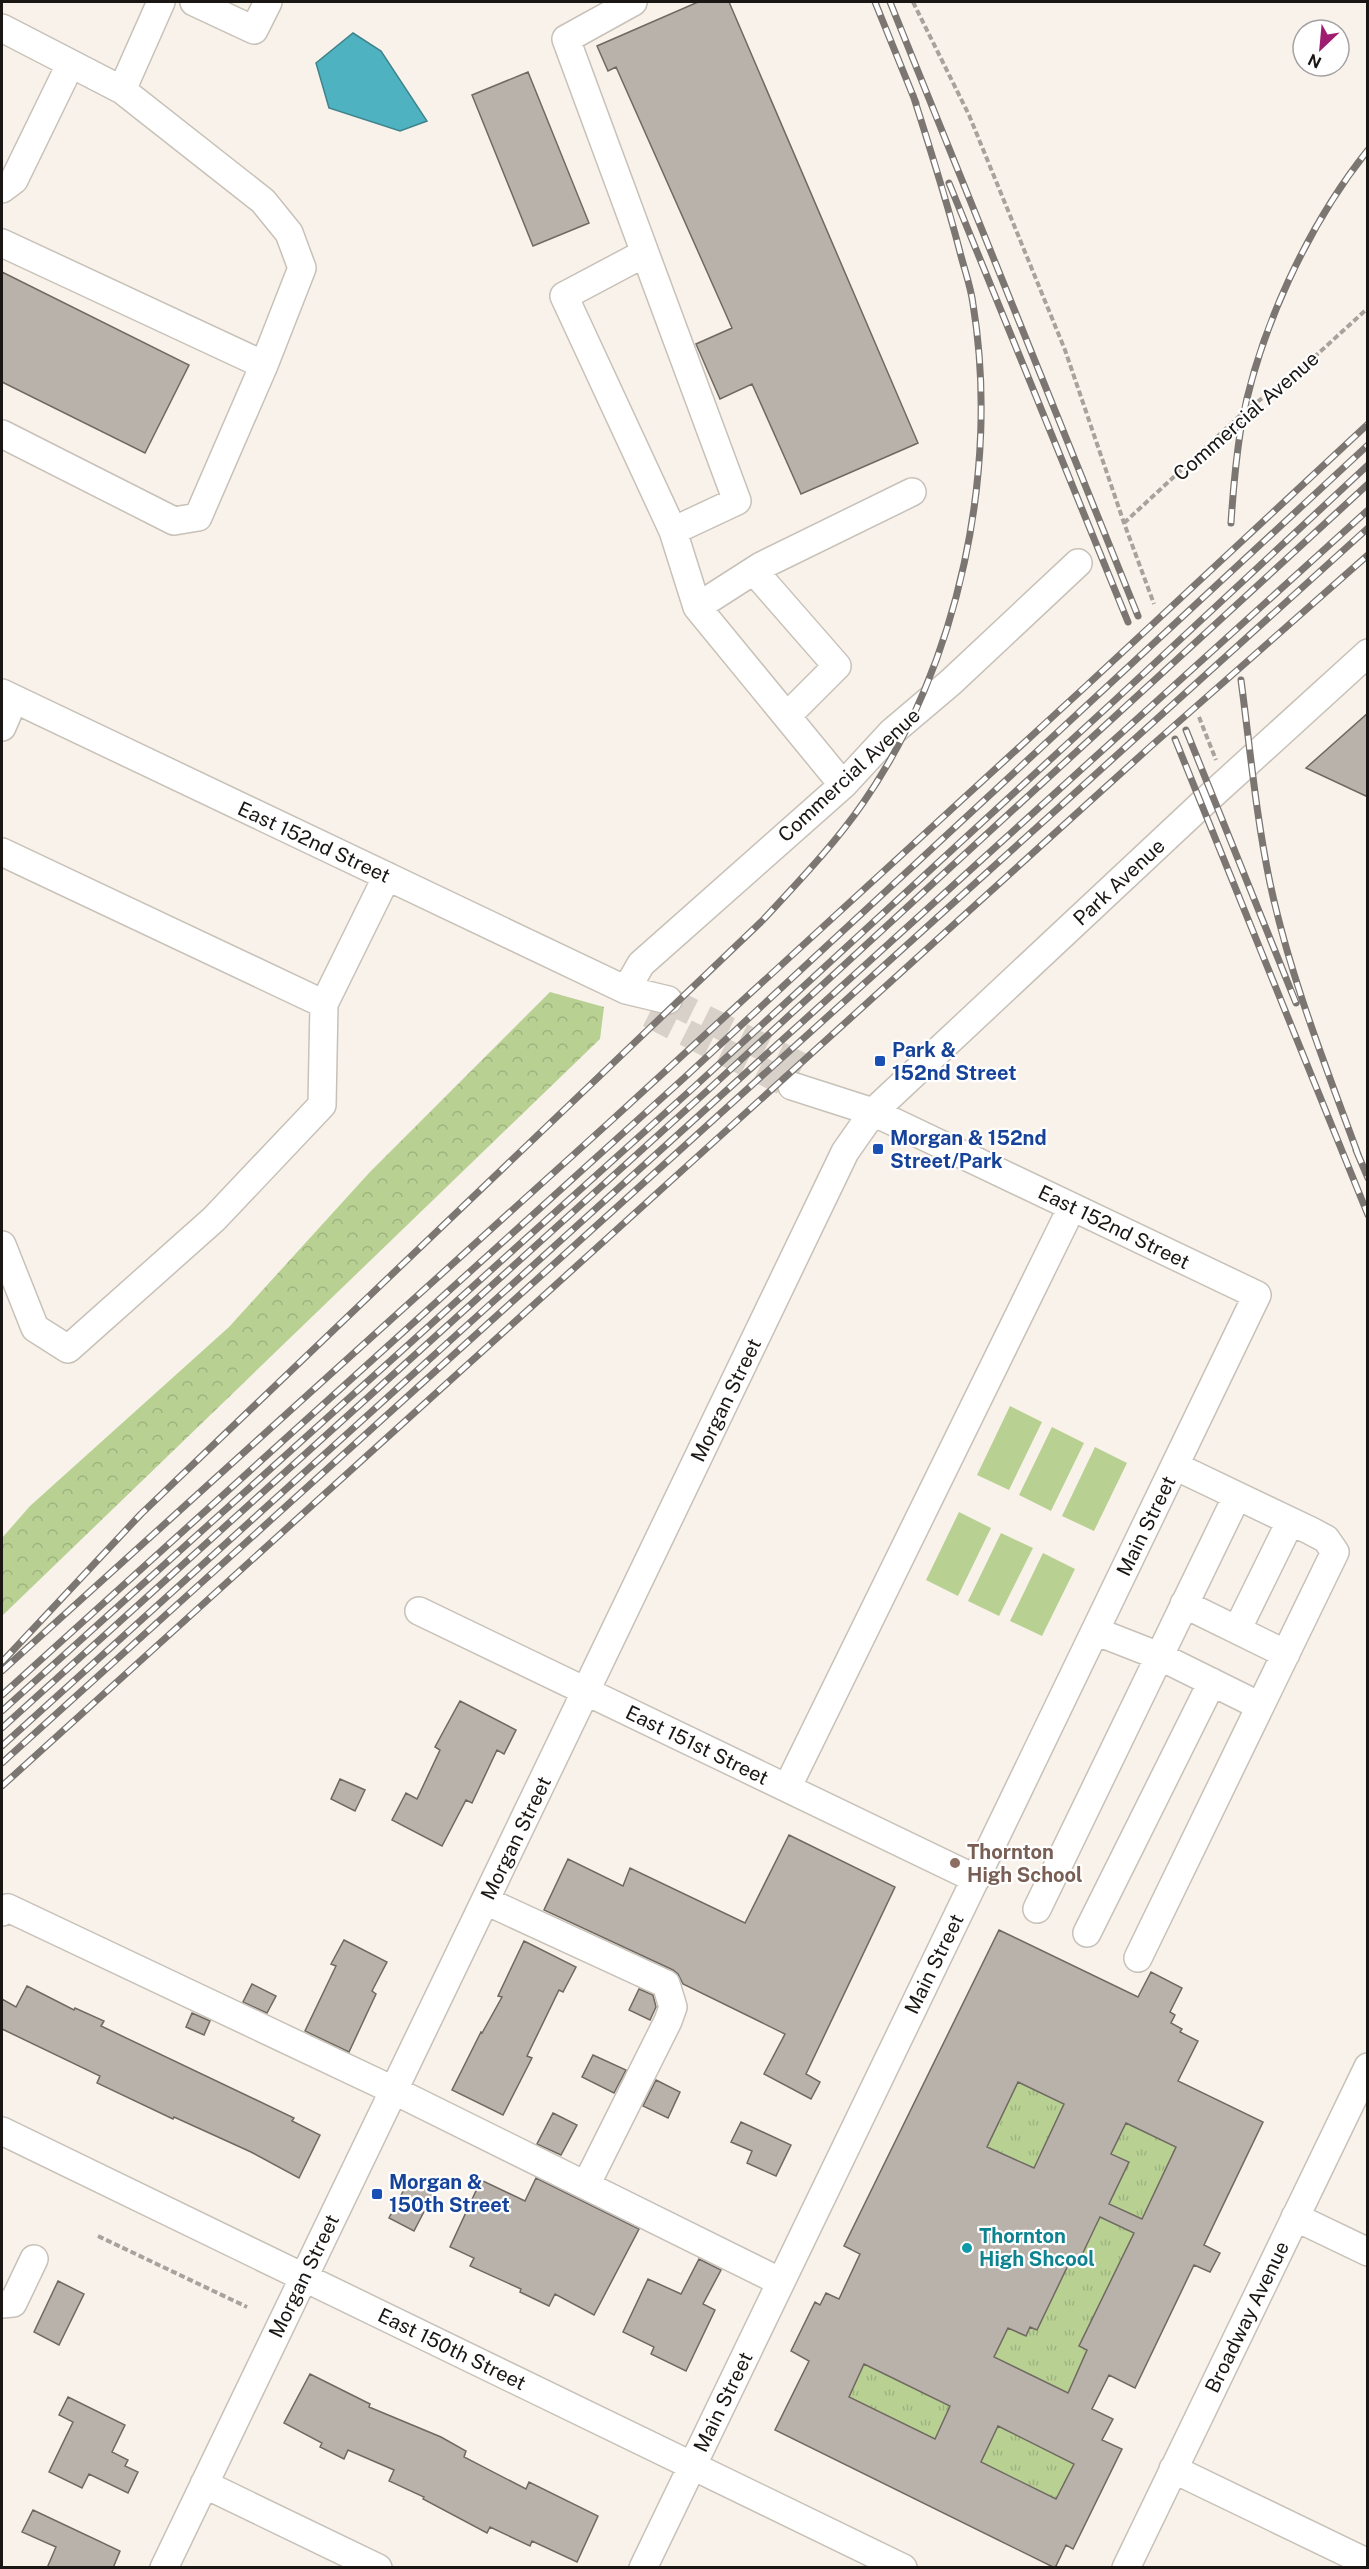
<svg xmlns="http://www.w3.org/2000/svg" width="1369" height="2569" viewBox="0 0 1369 2569" font-family="'Public Sans',sans-serif">
<defs>
<pattern id="grass-tufts" width="24" height="20" patternUnits="userSpaceOnUse" patternTransform="scale(1.5)"><rect width="24" height="20" fill="#b8d193"/><path d="M3 7l-1-3M5 7V3M7 7l1-3M15 17l-1-3M17 17v-4M19 17l1-3" fill="none" stroke="#9eb37e"/></pattern>
<pattern id="forest-crowns" width="20" height="18" patternUnits="userSpaceOnUse" patternTransform="scale(1.5)"><rect width="20" height="18" fill="#b8d193"/><path d="M2 6a3 3 0 1 1 6 0M12 15a3 3 0 1 1 6 0" fill="none" stroke="#9eb37e"/></pattern>
</defs>
<rect width="100%" height="100%" fill="#f9f2ea"/>
<path fill="url(#grass-tufts)" d="M1018,2082L1091,2116L1034,2168L987,2147Z
M1126,2123L1184,2131L1142,2219L1105,2202L1112,2198L1129,2162L1109,2152L1113,2150Z
M1097,2216L1134,2233L1079,2346L1087,2350L1083,2401L994,2357L1008,2328L1026,2336L1064,2251L1080,2259L1097,2225L1094,2222Z
M864,2364L950,2406L935,2439L849,2397Z
M998,2426L1074,2464L1056,2499L981,2462Z"/>
<path fill="url(#forest-crowns)" d="M550,992L604,1007L600,1039L2,1616V1538L30,1506L229,1327L369,1173Z"/>
<path fill="#b8d193" d="M1010,1406L1042,1422L1009,1490L977,1475Z
M1052,1427L1084,1443L1051,1511L1019,1495Z
M1095,1447L1127,1463L1094,1531L1062,1516Z
M959,1512L991,1528L958,1596L926,1580Z
M1001,1533L1033,1548L999,1616L968,1601Z
M1043,1553L1075,1569L1042,1636L1010,1621Z"/>
<path fill="#4fb2c0" stroke="#3f838c" stroke-width="1.5" d="M353,33L381,51L427,121L400,131L329,108L316,63Z"/>
<path fill="#b9b2aa" stroke="#6f6962" stroke-width="1.5" fill-rule="evenodd" d="M698,2H729L918,443L801,494L752,384L720,399L696,344L732,328L616,67L608,71L597,46Z
M528,72L589,223L533,246L472,95Z
M2,272L189,365L145,453L2,382Z
M1368,713V797L1306,768Z
M460,1701L516,1730L504,1754L497,1750L472,1803L466,1800L442,1846L392,1820L406,1793L417,1799L440,1750L435,1747Z
M340,1779L365,1790L355,1811L331,1799Z
M789,1835L895,1887L806,2074L820,2082L811,2099L764,2074L785,2034L683,1984L678,1974L673,1970L544,1910L568,1859L623,1886L630,1868L745,1923Z
M999,1930L1138,1997L1151,1972L1182,1988L1170,2012L1175,2015L1171,2023L1182,2029L1180,2032L1198,2041L1178,2081L1263,2122L1204,2245L1220,2253L1210,2272L1194,2265L1135,2388L1109,2375L1092,2409L1113,2419L1102,2440L1122,2449L1073,2549L1066,2545L1055,2568L775,2430L809,2361L791,2351L815,2302L820,2305L826,2293L839,2299L860,2254L844,2246ZM1018,2082L1064,2104L1034,2168L987,2147ZM1126,2123L1176,2147L1142,2219L1109,2204L1129,2162L1111,2154ZM1100,2217L1134,2233L1079,2346L1087,2350L1068,2393L994,2357L1008,2328L1026,2336L1030,2327L1037,2330L1073,2255L1080,2259ZM864,2364L950,2406L935,2439L849,2397ZM998,2426L1074,2464L1056,2499L981,2462Z
M344,1940L387,1962L372,1991L376,1994L349,2052L305,2031L336,1966L331,1964Z
M524,1941L576,1967L563,1992L559,1990L527,2056L532,2058L503,2115L452,2090L481,2032L482,2033L502,1997L498,1996Z
M252,1984L276,1996L267,2013L243,2002Z
M27,1986L74,2010L75,2008L104,2021L101,2026L294,2118L292,2121L320,2135L299,2178L251,2152L174,2117L173,2119L97,2083L100,2076L2,2029V1999L16,2007Z
M639,1989L653,1995L656,2007L650,2020L629,2010Z
M192,2013L210,2021L204,2035L186,2027Z
M593,2055L626,2070L614,2093L582,2077Z
M656,2080L680,2092L668,2118L643,2106Z
M553,2113L577,2125L561,2155L537,2144Z
M741,2122L791,2145L776,2176L747,2163L752,2151L731,2142Z
M536,2178L639,2229L594,2315L555,2294L549,2306L520,2292L521,2289L470,2266L474,2258L450,2247L481,2180L525,2201Z
M408,2182L433,2194L414,2231L389,2218Z
M699,2259L721,2270L703,2304L715,2310L686,2371L651,2354L654,2347L623,2332L648,2279L681,2294Z
M58,2281L84,2294L59,2345L34,2332Z
M310,2374L370,2404L369,2407L441,2437L466,2451L464,2457L526,2489L529,2482L598,2516L577,2562L532,2541L530,2546L490,2527L487,2533L423,2499L424,2497L389,2481L394,2470L348,2450L344,2459L320,2447L322,2443L284,2423Z
M68,2397L125,2425L112,2452L128,2460L125,2466L138,2472L128,2493L89,2474L82,2488L49,2472L73,2422L59,2415Z
M33,2510L120,2551L113,2568H47L56,2547L22,2532Z"/>
<g fill="none" stroke-linecap="round" stroke-linejoin="round">
<path stroke="#d7d1ca" stroke-width="27" stroke-dasharray="27 14" stroke-linecap="butt" d="M668,1000L811,1071
M649,1014L792,1086"/>
<defs>
<path id="minor" d="M194,2L254,30L268,2
M633,2L566,39L645,253
M2,28L122,90L263,201L289,233L302,268L264,365L198,517L174,521L2,434
M122,90L161,2
M2,189L14,180L70,65
M2,243L264,365
M673,531L737,501L645,253L564,296L673,531L697,607L843,785
M754,571L837,666L787,716
M697,607L761,566L912,492
M2,693L626,990L668,1000
M2,727L14,699
M2,852L324,1004
M626,990L641,964L843,785L892,732L951,682L1078,563
M2,1245L35,1328L68,1349L214,1219L322,1105L324,1004L387,876
M1184,1604L1286,1654
M419,1611L976,1879
M1237,1630L1290,1522
M1095,1631L1159,1656L1260,1706
M787,1788L1072,1207
M486,1901L666,1984L673,2007L668,2021L586,2185
M1037,1909L1237,1496
M2,1912L8,1908L393,2090L781,2282
M1087,1933L1212,1682
M1138,1958L1335,1552L1326,1539L1311,1531L1175,1466
M2,2131L903,2568
M1295,2217L1368,2252
M2,2304L13,2303L34,2259
M1173,2469L1368,2563
M204,2484L378,2568
M164,2568L845,1152L873,1112L1202,804L1368,653
M643,2568L1257,1295L873,1112L792,1086
M1126,2568L1368,2067"/>
</defs>
<use href="#minor" stroke="#c7c1b8" stroke-width="30"/>
<path stroke="#a8a29c" stroke-width="4" stroke-dasharray="6 3" stroke-linecap="butt" d="M913,2L969,115L1065,350L1124,523L1154,604
M1124,523L1245,411L1299,371L1368,308
M1199,717L1216,760
M98,2236L247,2307"/>
<use href="#minor" stroke="#fff" stroke-width="27"/>
<defs>
<path id="rail" d="M875,2L916,103
M890,2L1138,616
M949,183L1128,622
M1231,523C1233,491 1236,459 1241,427C1258,332 1308,225 1368,150
M1241,680C1250,748 1256,816 1270,883C1290,977 1326,1067 1359,1157
M1186,730L1296,1003
M1175,739L1368,1215
M1356,1150L1368,1178
M2,1662L141,1514L763,920C798,882 834,845 863,803C959,665 1000,469 973,304C971,288 965,271 961,256C947,201 930,148 913,95
M2,1671L613,1119L1085,687L1368,424
M2,1695L684,1078L1368,445
M2,1711L693,1088L1114,701L1368,465
M2,1728L708,1090L1368,484
M2,1746L1368,510
M2,1763L1368,528
M2,1786L1150,747L1368,555"/>
</defs>
<use href="#rail" stroke="#7b7671" stroke-width="7"/>
<use href="#rail" stroke="#fff" stroke-width="4.5" stroke-dasharray="14" stroke-linecap="butt"/>
</g>
<g fill="#1a4fb4" stroke="#fff" stroke-width="2">
<rect x="874" y="1055" width="12" height="12" rx="3"/>
<rect x="872" y="1143" width="12" height="12" rx="3"/>
<rect x="371" y="2188" width="12" height="12" rx="3"/>
</g>
<circle fill="#8d6e63" stroke="#fff" stroke-width="2" cx="955" cy="1863" r="6"/>
<circle fill="#0f9aa8" stroke="#fff" stroke-width="2" cx="967" cy="2248" r="6"/>
<g text-anchor="middle" dominant-baseline="central" stroke-width="4.5" stroke-linejoin="round" paint-order="stroke">
<g font-size="20" fill="#191614" stroke="#fff">
<text transform="translate(1246 416) rotate(-41)">Commercial Avenue</text>
<text transform="translate(849 775) rotate(-43)">Commercial Avenue</text>
<text transform="translate(314 842) rotate(25)">East 152nd Street</text>
<text transform="translate(1119 882) rotate(-43)">Park Avenue</text>
<text transform="translate(1114 1227) rotate(26)">East 152nd Street</text>
<text transform="translate(726 1400) rotate(-64)">Morgan Street</text>
<text transform="translate(1146 1526) rotate(-64)">Main Street</text>
<text transform="translate(697 1745) rotate(26)">East 151st Street</text>
<text transform="translate(516 1838) rotate(-64)">Morgan Street</text>
<text transform="translate(934 1964) rotate(-64)">Main Street</text>
<text transform="translate(304 2276) rotate(-64)">Morgan Street</text>
<text transform="translate(1247 2317) rotate(-64)">Broadway Avenue</text>
<text transform="translate(452 2349) rotate(26)">East 150th Street</text>
<text transform="translate(723 2402) rotate(-64)">Main Street</text>
</g>
<g font-size="20" font-weight="bold" fill="#164399" stroke="#fff" text-anchor="start">
<text x="892" y="1050">Park &amp;<tspan x="892" dy="23">152nd Street</tspan></text>
<text x="890" y="1138">Morgan &amp; 152nd<tspan x="890" dy="23">Street/Park</tspan></text>
<text x="389" y="2182">Morgan &amp;<tspan x="389" dy="23">150th Street</tspan></text>
</g>
<g font-size="20" font-weight="bold" fill="#785e54" stroke="#fff" text-anchor="start">
<text x="967" y="1852">Thornton<tspan x="967" dy="23">High School</tspan></text>
</g>
<g font-size="20" font-weight="bold" fill="#0d838f" stroke="#fff" text-anchor="start">
<text x="979" y="2236">Thornton<tspan x="979" dy="23">High Shcool</tspan></text>
</g>
</g>
<rect width="1369" height="2569" fill="none" stroke="#191614" stroke-width="6"/>
<g transform="translate(1321 48) rotate(206)"><circle r="28" fill="#ffffff" stroke="#a3a2a1" stroke-width="1.5"/>
<path d="M0-4.5L10 22L0 15L-10 22Z" fill="#9e1d71"/>
<text y="-9" font-size="16" font-weight="bold" text-anchor="middle" fill="#191614">N</text>
</g>
</svg>
